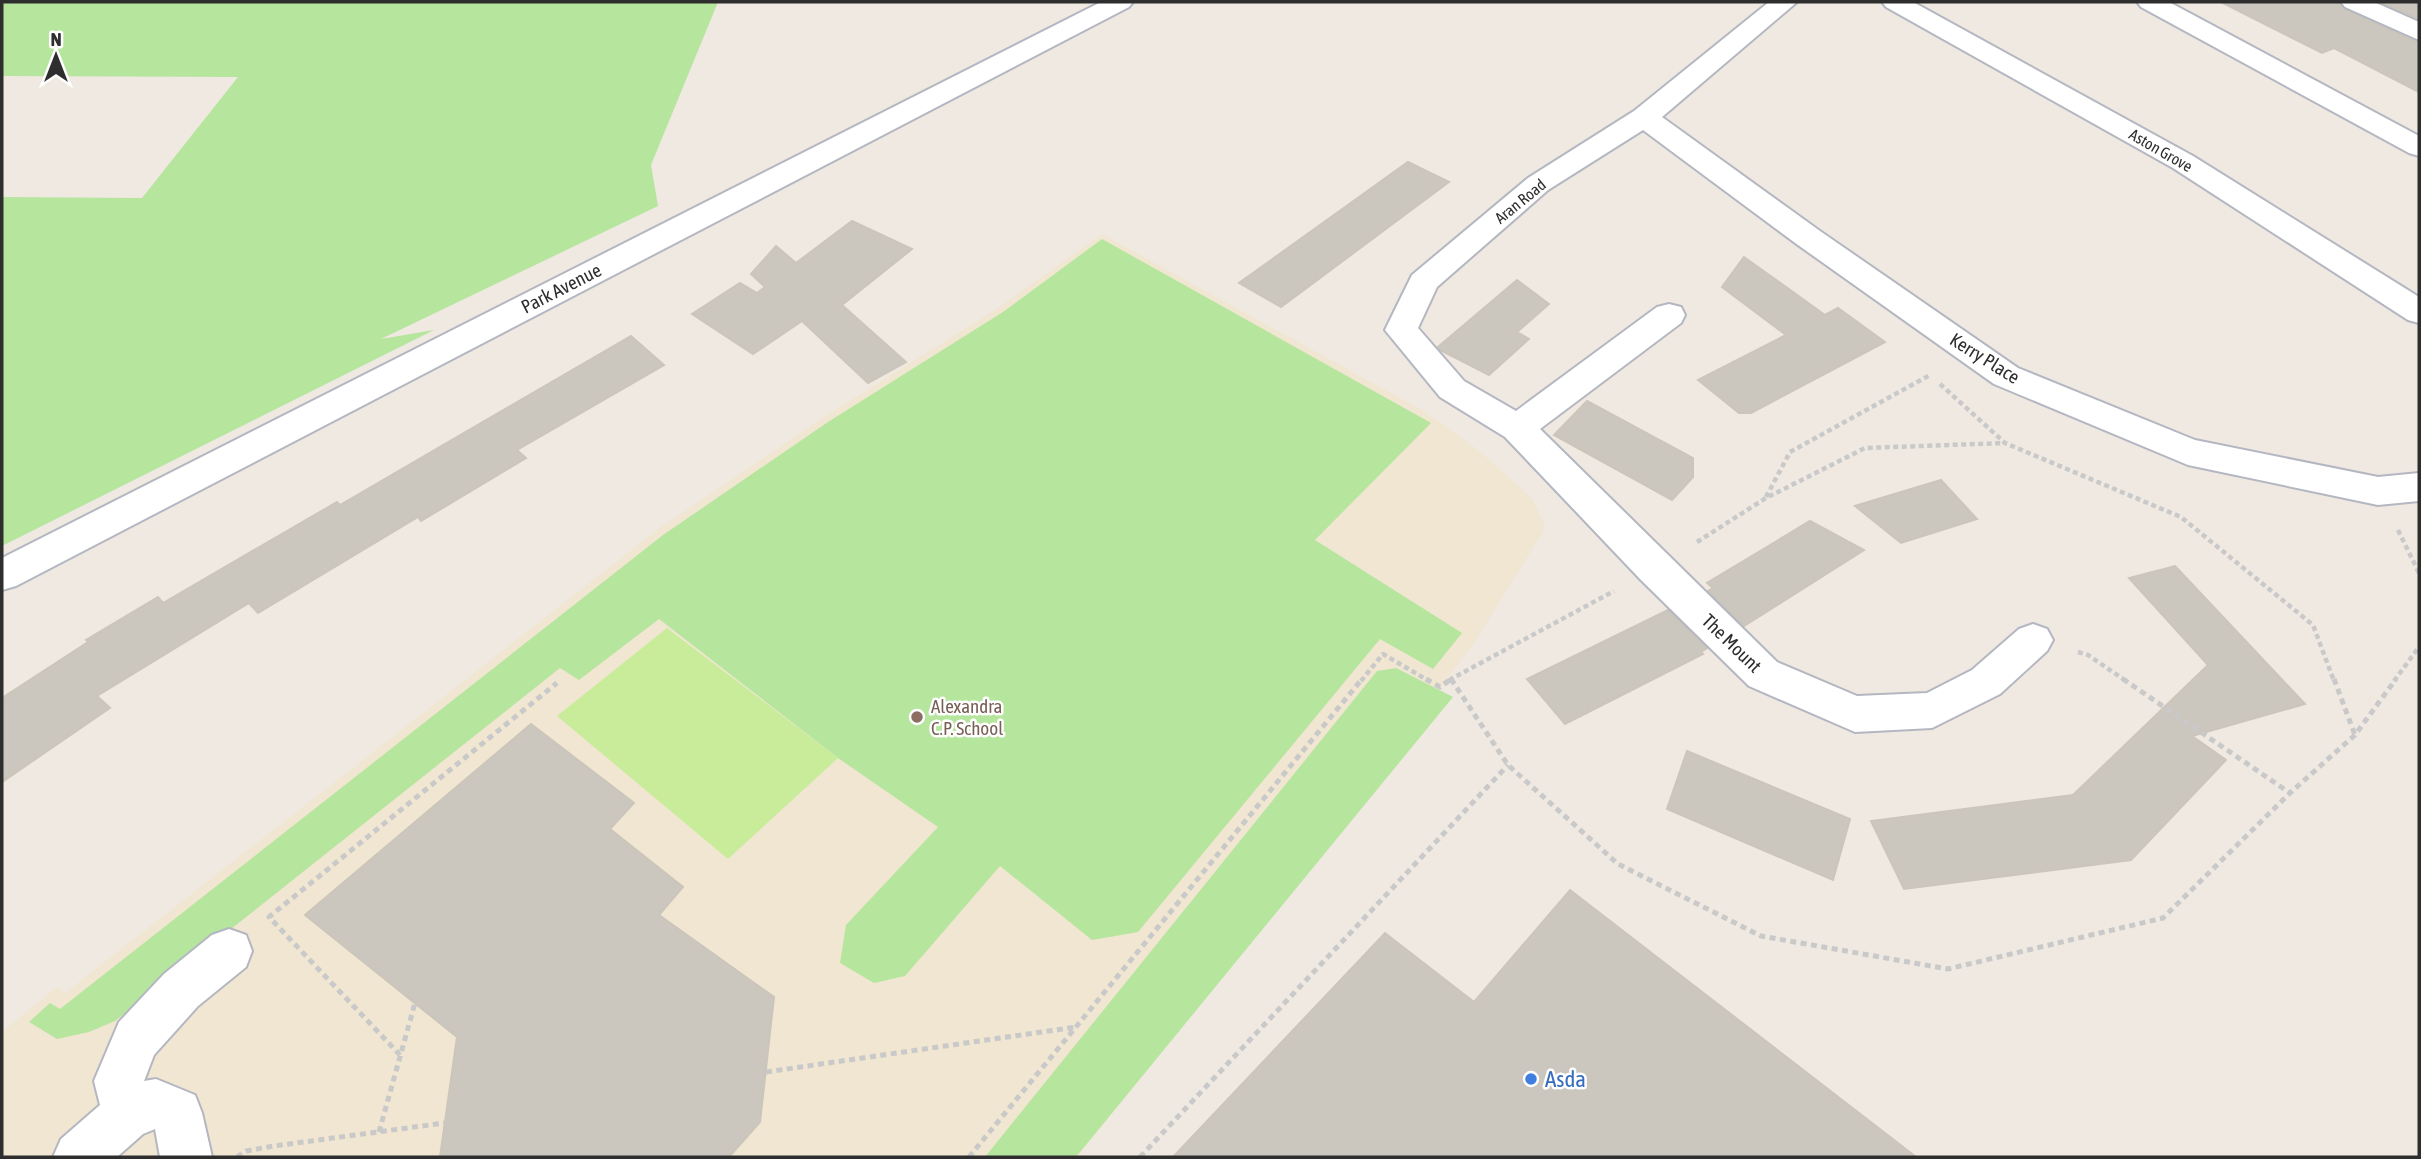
<svg xmlns="http://www.w3.org/2000/svg" width="2421" height="1159" viewBox="0 0 2421 1159" font-family="'Asap Condensed',sans-serif">
<rect width="100%" height="100%" fill="#efe9e1"/>
<path fill="#f0e6d1" d="M1102,234L1427,413L1478,450L1532,498L1544,524L1543,532L1474,643L1364,787L1372,792L1077,1157H2V1032L57,987L65,993L657,530L824,417L995,310Z"/>
<path fill="#b6e59e" d="M2,2H718L651,165L658,206L381,339L434,330L2,546V197L142,198L238,77L2,76Z
M1102,239L1431,423L1315,540L1462,633L1433,669L1380,639L1138,932L1092,940L1000,866L905,976L874,983L840,963L846,925L938,827L838,758L659,619L579,680L560,668L115,1021L89,1032L57,1039L29,1022L50,1003L60,1009L663,535L828,422L1003,312Z
M1396,668L1453,697L1076,1157H985L1377,671Z"/>
<path fill="#c9ec9a" d="M667,628L838,758L728,859L557,716Z"/>
<path fill="#cbc7bf" stroke="#cbc5ba" stroke-width="2" d="M2221,2H2338L2344,9L2419,43V92L2334,48L2322,53Z
M2380,2H2419V19Z
M1408,162L1449,182L1281,307L1239,283Z
M852,221L912,249L842,305L906,362L868,383L802,321L753,354L692,314L740,283L757,293L765,287L751,274L776,246L796,263Z
M1744,257L1825,315L1838,308L1885,342L1751,413H1739L1698,380L1786,335L1722,287Z
M1517,280L1549,304L1517,332L1529,339L1489,375L1440,350L1438,347Z
M631,336L664,365L517,450L526,458L421,521L418,517L258,613L249,603L97,696L110,708L2,782V698L88,642L86,640L158,597L163,603L337,502L340,505Z
M1587,401L1693,458V477L1672,500L1554,435Z
M1941,480L1977,519L1901,543L1855,506Z
M1810,521L1864,550L1744,626L1708,591L1713,588L1707,583Z
M2175,566L2305,704L2192,736L2226,760L2131,860L1904,889L1871,821L2073,795L2208,665L2129,578Z
M1668,610L1707,648L1701,652L1703,654L1565,724L1527,679Z
M531,724L634,803L610,829L683,887L659,915L774,997L760,1122L729,1157H440L457,1037L305,915Z
M1687,751L1850,819L1833,880L1667,809Z
M1570,890L1916,1157H1173L1385,933L1474,1002Z"/>
<g fill="none" stroke-linecap="round" stroke-linejoin="round">
<defs>
<path id="minor" d="M1101,2H1133L1129,7L16,586L2,590V558Z
M1769,2H1797L1662,117L1820,231L2018,368L2195,440L2378,477L2419,473V501L2378,505L2188,465L1994,384L1798,245L1643,130L1548,190L1437,287L1418,328L1464,381L1516,411L1657,307L1669,304L1681,307L1685,315L1681,323L1540,429L1777,662L1857,696L1927,693L1972,670L2019,629L2033,624L2047,629L2053,640L2047,651L2000,694L1932,728L1855,732L1749,686L1641,580L1505,437L1440,397L1385,330L1412,275L1528,178L1634,111Z
M1882,2H1913L2193,156L2419,297V323L2408,320L2173,168L1886,7Z
M2137,2H2169L2419,136V156L2409,153L2141,7Z
M2341,2H2374L2419,22V40L2345,7Z
M229,929L246,935L252,951L246,967L198,1006L154,1055L144,1081L156,1079L195,1095L202,1113L212,1157H160L155,1129L143,1134L117,1157H53L61,1139L100,1105L94,1081L119,1022L164,974L212,935Z"/>
</defs>
<use href="#minor" stroke="#b4b7c1" stroke-width="4"/>
<path stroke="#c9c9c9" stroke-width="4.5" stroke-dasharray="5 3.5" stroke-linecap="butt" d="M1940,384L2005,443L2181,517L2313,625L2334,681
M1766,497L1790,452L1930,375
M2398,530L2419,573
M1697,542L1766,498L1865,448L2005,443
M2078,652L2088,655L2126,681
M1361,681L1383,654L1429,681
M1449,681L1451,679
M1452,681L1451,679L1614,591
M2394,681L2419,647"/>
<path stroke="#c9c9c9" stroke-width="5" stroke-dasharray="6 4.5" stroke-linecap="butt" d="M1426,679L1440,687L1451,679
M1451,679L1508,765L1618,864L1761,936L1948,969L2163,918L2290,793L2355,735L2396,679
M2123,679L2290,793
M2334,679L2355,735
M400,1055L269,917L557,683
M766,1072L1076,1027
M379,1132L415,1003
M237,1157L246,1151L274,1146L444,1123
M969,1157L1362,679
M1140,1157L1508,765"/>
<use href="#minor" fill="#fff" fill-rule="evenodd"/>
</g>
<circle fill="#8d6e63" stroke="#fff" stroke-width="2.5" cx="917" cy="717" r="7"/>
<circle fill="#3f7fe0" stroke="#fff" stroke-width="2.5" cx="1531" cy="1079" r="7"/>
<g text-anchor="middle" dominant-baseline="central" stroke-width="5" stroke-linejoin="round" paint-order="stroke">
<g font-size="16" fill="#2e2e2e" stroke="#fff">
<text transform="translate(2161 150) rotate(30)">Aston Grove</text>
<text transform="translate(1520 201) rotate(-39)">Aran Road</text>
</g>
<g font-size="19" fill="#2e2e2e" stroke="#fff">
<text transform="translate(561 288) rotate(-27)">Park Avenue</text>
<text transform="translate(1985 358) rotate(32)">Kerry Place</text>
<text transform="translate(1732 643) rotate(44)">The Mount</text>
</g>
<g font-size="19" fill="#785e54" stroke="#fff" text-anchor="start">
<text x="931" y="706">Alexandra<tspan x="931" dy="22">C.P. School</tspan></text>
</g>
<g font-size="23" fill="#366cbe" stroke="#fff" text-anchor="start">
<text x="1545" y="1079">Asda</text>
</g>
</g>
<rect width="2421" height="1159" fill="none" stroke="#2e2e2e" stroke-width="7"/>
<g transform="translate(56 56)" stroke="#ffffff" stroke-width="5" paint-order="stroke">
<path d="M0-5L12 26L0 18L-12 26Z" fill="#2e2e2e"/>
<text y="-10" font-size="19" font-weight="bold" text-anchor="middle" fill="#2e2e2e">N</text>
</g>
</svg>
